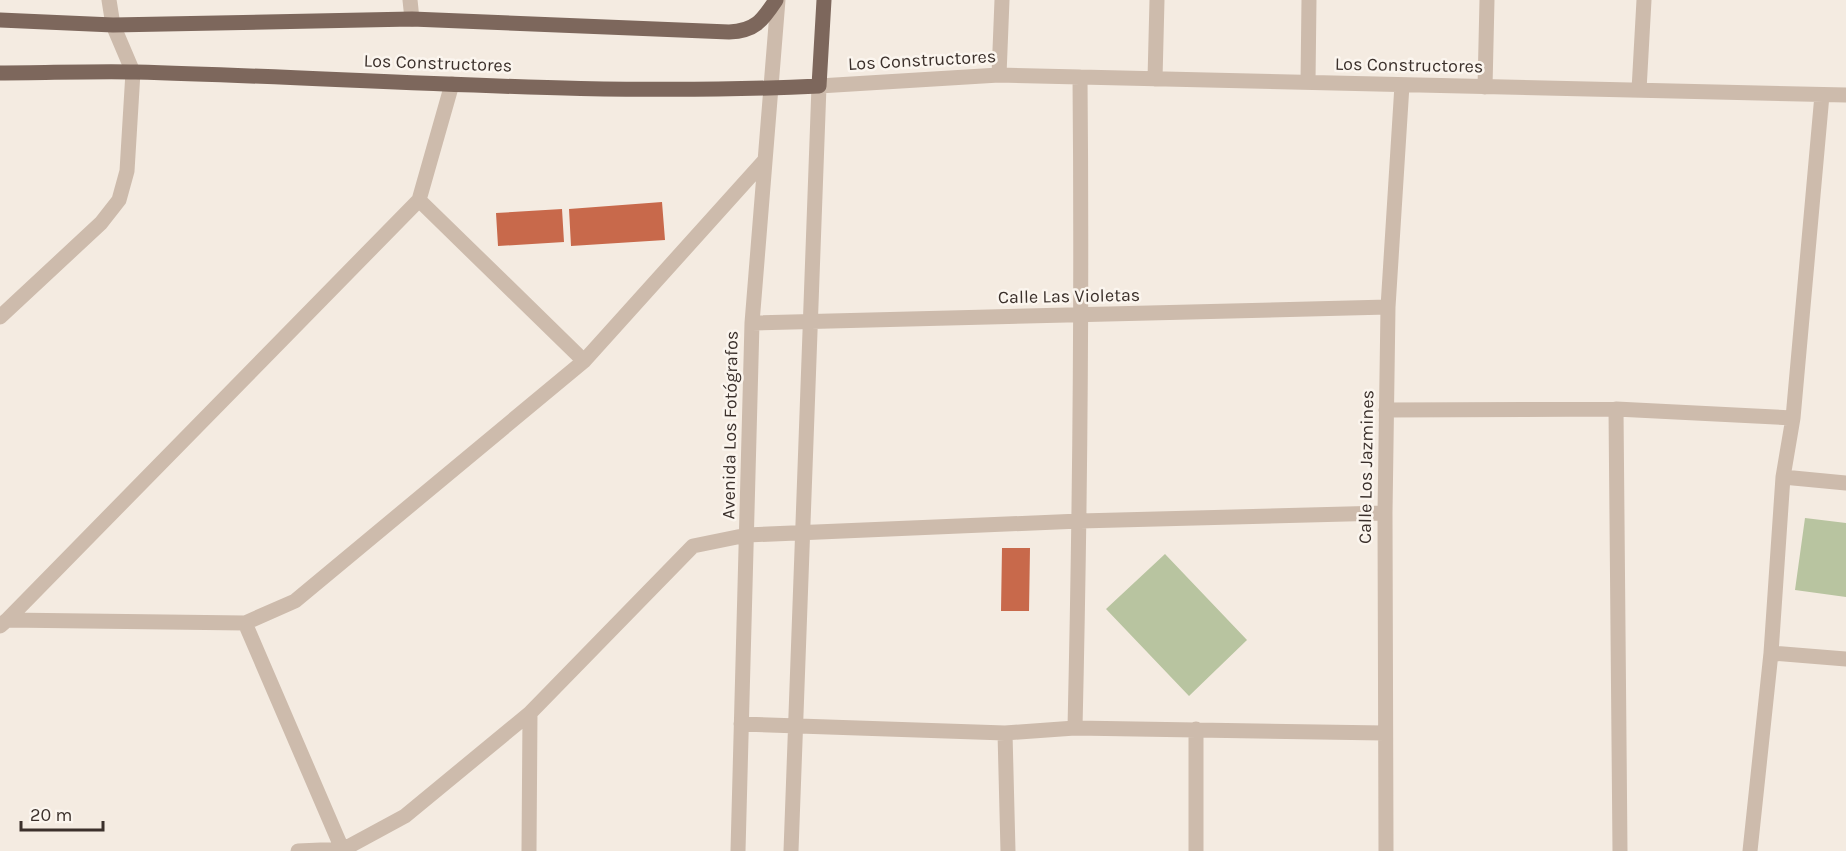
<svg xmlns="http://www.w3.org/2000/svg" width="1846" height="851" viewBox="0 0 1846 851" font-family="Karla,sans-serif">
<rect width="100%" height="100%" fill="#f4ebe1"/>
<path fill="#b8c4a0" d="M1805,518L1846,523V597L1795,590Z
M1165,554L1247,640L1189,696L1106,609Z"/>
<path fill="#c8694b" d="M662,202L665,240L571,246L569,209Z
M562,209L564,242L498,246L496,213Z
M1002,548H1030L1029,611H1001Z"/>
<g fill="none" stroke-linecap="round" stroke-linejoin="round">
<path stroke="#cdbbac" stroke-width="15" d="M410,0L412,19
M999,75L1002,0
M1155,79L1157,0
M1308,82L1309,0
M1485,87L1487,0
M1639,90L1644,0
M419,200L584,361
M0,317L101,223L119,200L127,171L133,72L113,25L109,0
M752,323L1388,307
M1616,409L1620,851
M1386,410L1616,409L1793,418
M1783,477L1846,483
M7,620L419,200L452,84
M245,623L343,851
M0,626L7,620L245,623L295,601L584,361L765,160
M1771,653L1846,659
M741,724L1005,733L1075,728L1384,733
M1075,728C1080,511 1082,294 1080,77
M1005,733L1008,851
M298,851L344,849L405,816L530,713L693,546L747,535L1080,521L1385,513
M529,851L530,713
M738,851L752,323L778,0
M791,851L819,86L999,75L1846,95
M1196,851V729
M1386,851L1385,513L1388,307L1402,85
M1750,851L1771,653L1783,477L1793,418L1822,95"/>
<path stroke="#7d675c" stroke-width="15" d="M0,20L113,25L412,19L729,32C755,31 762,21 776,0
M0,73C45,73 91,71 136,72C363,78 592,97 819,86L824,0"/>
</g>
<g text-anchor="middle" dominant-baseline="central" stroke-width="5" stroke-linejoin="round" paint-order="stroke">
<g font-size="18" fill="#3b302b" stroke="#fbf5ee">
<text transform="translate(922 60) rotate(-3)">Los Constructores</text>
<text transform="translate(438 63) rotate(2)">Los Constructores</text>
<text transform="translate(1409 65) rotate(1)">Los Constructores</text>
<text transform="translate(1069 296) rotate(-1)">Calle Las Violetas</text>
<text transform="translate(730 425) rotate(-89)">Avenida Los Fotógrafos</text>
<text transform="translate(1366 467) rotate(-89)">Calle Los Jazmines</text>
</g>
</g>
<path d="M21 821v9h82v-9" fill="none" stroke="#3b302b" stroke-width="3"/>
<text x="30" y="821" font-size="18" fill="#3b302b" stroke="#fbf5ee" stroke-width="4.5" paint-order="stroke">20 m</text>
</svg>
